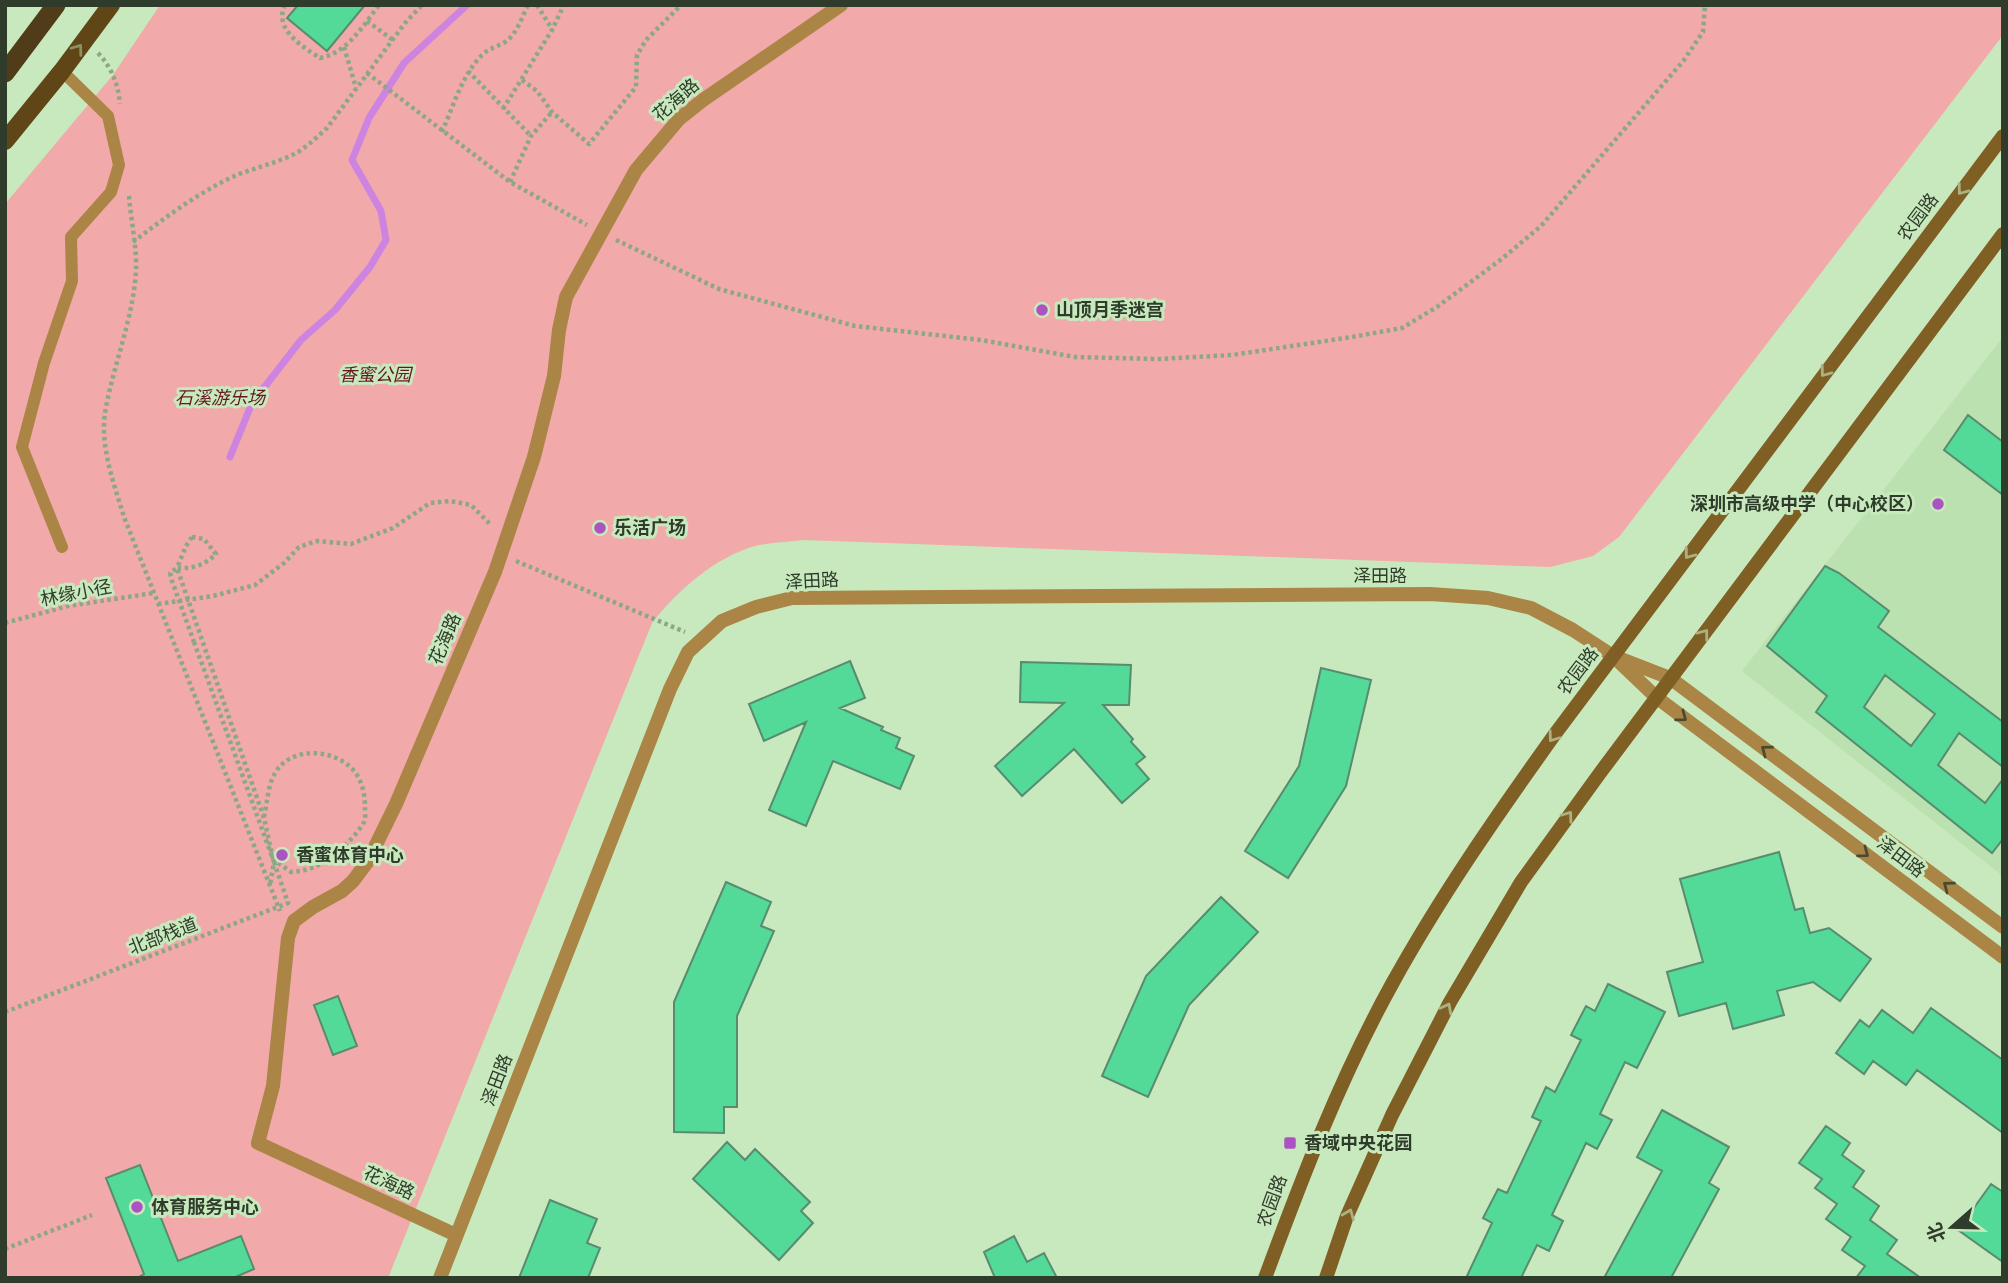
<svg xmlns="http://www.w3.org/2000/svg" width="2008" height="1283" viewBox="0 0 2008 1283" font-family="'Libre Baskerville','Noto Sans SC',serif">
<rect width="100%" height="100%" fill="#c7e9bd"/>
<path fill="#bae1af" d="M2003,337V876L1742,671Z"/>
<path fill="#f1a9a9" d="M160,5H2003V35L1619,537L1593,556L1550,567L804,540C788,542 771,542 755,546C715,557 677,591 652,623L388,1278H5V204L113,75Z"/>
<g fill="none" stroke-linecap="round" stroke-linejoin="round">
<path stroke="#cd84e1" stroke-width="7" d="M230,457L252,403L301,340L335,310L370,267L386,240L381,211L352,160L369,118L404,63L467,5"/>
</g>
<path fill="#53d998" stroke="#598b6f" stroke-width="2" fill-rule="evenodd" d="M298,5H365L327,51L287,18Z
M1968,415L2003,442V495L1944,450Z
M1825,566L1839,573L1889,611L1878,627L2003,722V767L1959,733L1938,765L1985,803L2003,779V839L1992,853L1816,712L1827,696L1767,646ZM1885,675L1935,714L1911,746L1864,707Z
M850,661L865,698L840,708L883,727L881,730L900,738L896,748L914,756L900,789L833,761L806,826L769,810L806,722L764,741L749,704Z
M1021,662L1131,665L1129,705H1103L1133,739L1131,742L1145,757L1136,764L1149,779L1122,803L1074,749L1022,796L995,766L1064,703L1020,702Z
M1321,668L1371,680L1346,786L1288,878L1245,851L1299,766Z
M1779,852L1795,910L1803,908L1810,933L1829,928L1871,959L1840,1001L1813,982L1777,991L1784,1015L1733,1029L1726,1003L1679,1016L1667,972L1703,962L1680,879Z
M726,882L771,902L761,926L774,931L737,1016V1107H724V1133L674,1132V1002Z
M1221,897L1258,932L1189,1005L1148,1097L1102,1076L1146,976Z
M1608,984L1665,1012L1637,1068L1625,1062L1600,1114L1612,1120L1597,1149L1586,1143L1552,1215L1563,1221L1549,1251L1537,1245L1521,1278H1466L1492,1223L1483,1218L1498,1189L1507,1193L1541,1121L1532,1117L1546,1087L1555,1092L1581,1040L1571,1035L1586,1006L1595,1011Z
M338,996L357,1046L333,1055L314,1005Z
M1931,1008L2003,1060V1133L1917,1070L1906,1085L1873,1061L1864,1074L1836,1053L1860,1020L1869,1027L1882,1010L1913,1033Z
M1662,1110L1729,1147L1709,1183L1719,1189L1671,1278H1604L1662,1171L1637,1157Z
M1826,1126L1850,1143L1842,1155L1864,1171L1853,1187L1879,1206L1870,1220L1897,1240L1887,1254L1921,1278H1856L1865,1266L1842,1250L1851,1237L1826,1219L1837,1204L1815,1188L1822,1179L1799,1163Z
M727,1142L745,1160L755,1149L810,1202L801,1211L813,1223L779,1260L693,1179Z
M140,1165L178,1261L241,1236L254,1269L233,1278H137L144,1274L106,1178Z
M1991,1184L2003,1192V1262L1958,1230Z
M550,1200L597,1219L587,1243L600,1248L588,1278H519Z
M1014,1236L1027,1262L1044,1253L1057,1278H995L984,1252Z"/>
<g fill="none" stroke-linecap="round" stroke-linejoin="round">
<path stroke="#8da785" stroke-width="4.5" stroke-dasharray="3.5 3.5" stroke-linecap="butt" d="M285,5C273,29 303,47 320,58C347,53 363,26 379,5
M537,5L552,29
M367,21L393,40
M344,47L356,88
M98,53C112,68 118,84 120,104
M468,71L531,136
M367,73L510,182L587,225
M522,80L537,91L552,112L589,144L636,87L637,55L646,40L681,5
M503,109L552,30L564,5
M442,132C453,107 462,75 482,55C489,48 497,47 505,42C517,34 522,17 528,5
M510,182L531,136L552,112
M129,196C131,221 137,247 136,271C133,320 113,365 105,413C100,447 114,484 124,517L280,911
M616,240L719,289L855,326L981,340L1075,357L1159,359L1232,355L1352,337L1402,328L1437,307L1503,258L1541,226L1684,60L1703,32L1705,5
M133,242C163,219 194,196 228,179C250,168 277,164 298,152C309,145 318,136 327,128L405,23L422,5
M192,537L204,539L216,554C205,565 192,569 177,568L186,546Z
M516,561L685,632
M158,604L213,596L255,585L284,563L299,547L316,541L351,544L393,528L430,503L450,501L471,505L491,525
M5,623L68,606L154,593
M194,642L274,862L270,885
M5,1249L92,1215"/>
<path stroke="#ab8545" stroke-width="12" d="M62,71L108,116L119,165L111,192L71,237L72,281L44,363L22,447L62,547"/>
<path stroke="#ab8545" stroke-width="14" d="M456,1235L258,1143L273,1086L288,938L294,921L313,907L342,891L353,881L368,861L396,804L495,572L534,457L554,376L559,330L566,297L636,170L679,119L703,100L841,5"/>
<path stroke="#ab8545" stroke-width="14" d="M1621,659L1670,678L2003,927
M440,1278L670,689L688,652L722,621L756,607L792,598L1430,594L1488,598L1531,608L1573,630L1613,656L1656,697L2003,957"/>
<path stroke="#805f25" stroke-width="14" d="M1265,1278C1302,1178 1340,1078 1392,984C1440,897 1497,815 1555,734L2003,136
M1326,1278L1347,1216L1392,1115L1450,1002L1521,882L1600,773L2003,234"/>
<path stroke="#604617" stroke-width="18" d="M5,141L62,71L111,5"/>
<path stroke="#503c19" stroke-width="19" d="M5,73L56,5"/>
<path stroke="#8da785" stroke-width="4.5" stroke-dasharray="3.5 3.5" stroke-linecap="butt" d="M264,817C267,804 268,786 274,775C289,744 340,748 357,775C363,785 365,796 365,807C365,811 366,818 364,822C359,831 350,841 343,847C326,863 314,870 291,872L274,860
M5,1012L288,903L273,859L264,818L177,568L170,573L172,581L194,642"/>
</g>
<defs><path id="oneway-chevron" d="M-2-3.5L2.5 0L-2 3.5" fill="none" stroke-width="1.6" stroke-linecap="round" stroke-linejoin="round" transform="scale(1.75)"/></defs>
<use stroke="#8e8f62" href="#oneway-chevron" transform="translate(78 49) rotate(-54)"/>
<g stroke="#abb280">
<use href="#oneway-chevron" transform="translate(1962 190) rotate(127)"/>
<use href="#oneway-chevron" transform="translate(1825 372) rotate(127)"/>
<use href="#oneway-chevron" transform="translate(1689 554) rotate(127)"/>
<use href="#oneway-chevron" transform="translate(1704 634) rotate(-53)"/>
<use href="#oneway-chevron" transform="translate(1553 737) rotate(126)"/>
<use href="#oneway-chevron" transform="translate(1568 816) rotate(-54)"/>
<use href="#oneway-chevron" transform="translate(1447 1008) rotate(-62)"/>
<use href="#oneway-chevron" transform="translate(1349 1214) rotate(-68)"/>
</g>
<g stroke="#484b30">
<use href="#oneway-chevron" transform="translate(1682 717) rotate(37)"/>
<use href="#oneway-chevron" transform="translate(1766 750) rotate(-143)"/>
<use href="#oneway-chevron" transform="translate(1864 853) rotate(37)"/>
<use href="#oneway-chevron" transform="translate(1948 886) rotate(-143)"/>
</g>
<g fill="#aa53c1" stroke="#c7e9bd" stroke-width="2.5">
<circle cx="1042" cy="310" r="7"/>
<circle cx="1938" cy="504" r="7"/>
<circle cx="600" cy="528" r="7"/>
<circle cx="282" cy="855" r="7"/>
<rect x="1283" y="1136" width="14" height="14" rx="3.5"/>
<circle cx="137" cy="1207" r="7"/>
</g>
<g text-anchor="middle" dominant-baseline="central" stroke-width="6" stroke-linejoin="round" paint-order="stroke">
<g font-size="18" fill="#2f3c2b" stroke="#c7e9bd">
<text transform="translate(676 100) rotate(-41)">花海路</text>
<text transform="translate(1918 217) rotate(-53)">农园路</text>
<text x="1380" y="576">泽田路</text>
<text transform="translate(812 581) rotate(-3)">泽田路</text>
<text transform="translate(76 593) rotate(-11)">林缘小径</text>
<text transform="translate(445 639) rotate(-67)">花海路</text>
<text transform="translate(1578 671) rotate(-53)">农园路</text>
<text transform="translate(1901 857) rotate(37)">泽田路</text>
<text transform="translate(163 936) rotate(-21)">北部栈道</text>
<text transform="translate(497 1080) rotate(-69)">泽田路</text>
<text transform="translate(389 1183) rotate(25)">花海路</text>
<text transform="translate(1272 1201) rotate(-70)">农园路</text>
</g>
<g font-size="18" font-weight="bold" fill="#2f3c2b" stroke="#c7e9bd" text-anchor="start">
<text x="1056" y="310">山顶月季迷宫</text>
<text x="1924" y="504" text-anchor="end">深圳市高级中学（中心校区）</text>
<text x="614" y="528">乐活广场</text>
<text x="296" y="855">香蜜体育中心</text>
<text x="1304" y="1143">香域中央花园</text>
<text x="151" y="1207">体育服务中心</text>
</g>
<g font-size="18" font-style="italic" fill="#651821" stroke="#c7e9bd">
<text x="375" y="375">香蜜公园</text>
<text x="220" y="398">石溪游乐场</text>
</g>
</g>
<rect width="2008" height="1283" fill="none" stroke="#2f3c2b" stroke-width="14"/>
<g transform="translate(1952 1227) rotate(250)" stroke="#c7e9bd" stroke-width="5" paint-order="stroke">
<path d="M0-5L12 26L0 18L-12 26Z" fill="#2f3c2b"/>
<text y="-10" font-size="19" font-weight="bold" text-anchor="middle" fill="#2f3c2b">北</text>
</g>
</svg>
